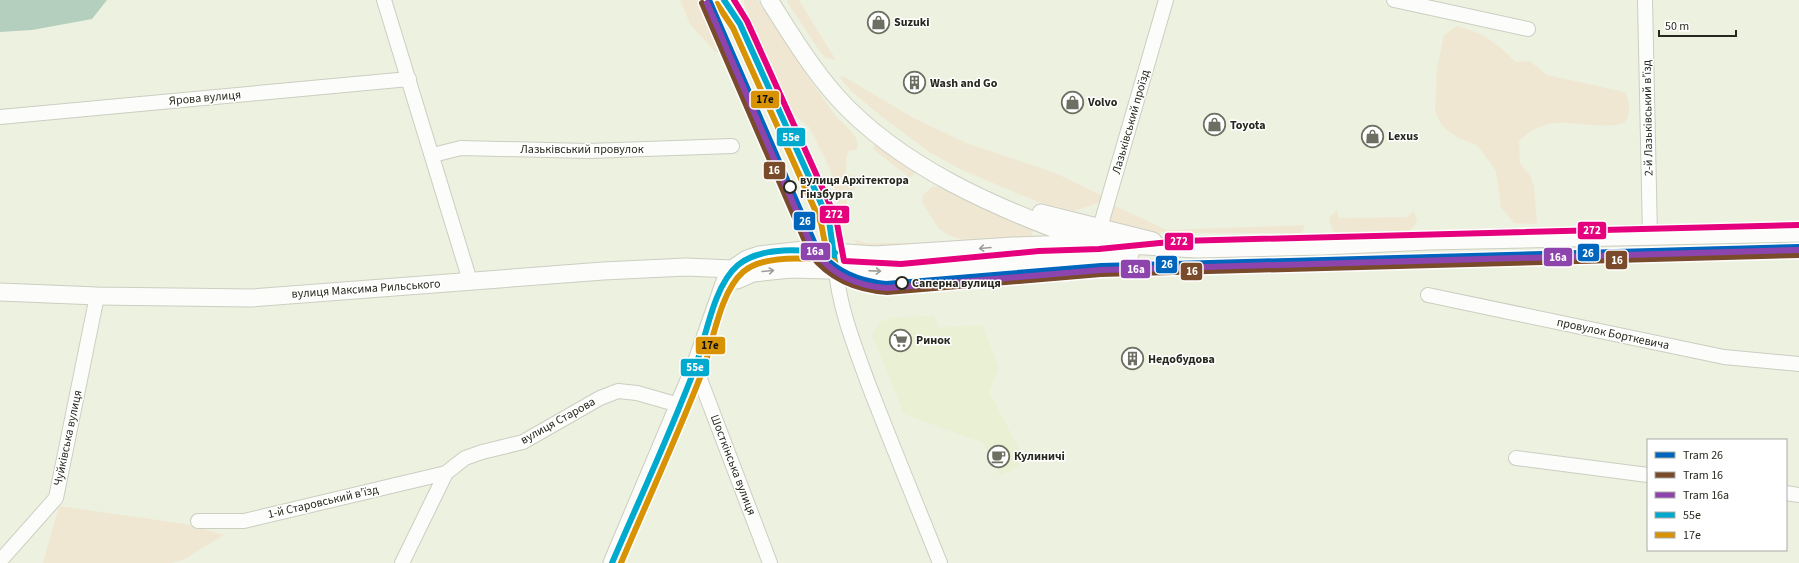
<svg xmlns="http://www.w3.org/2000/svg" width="1799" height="563" viewBox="0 0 1799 563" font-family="'Source Sans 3',sans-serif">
<rect width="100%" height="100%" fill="#edf1e0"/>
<path fill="#eaf0d4" d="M934,316L938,328L982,325L999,368L989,392L1026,462L1000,476L983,443L904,414L872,335L880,322L896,317Z"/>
<path fill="#f0e7d3" d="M680,0H703C709,16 724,34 720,52H715L690,24Z
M744,0H757C783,38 808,78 835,115C843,125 861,135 857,149L854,151L850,150L847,155L846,174L856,176L855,190H847V212L840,213L830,169L809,127L793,114L744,4Z
M788,0H799L836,60L826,58L820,52L787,2Z
M1457,26C1486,34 1495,42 1516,62L1530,61L1547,75L1625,92C1630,105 1632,112 1624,123C1585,134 1554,106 1519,141L1520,163L1530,176L1534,186L1537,224L1514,223L1501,207L1496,171L1478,146L1457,137L1442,126L1435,111L1437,68L1444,35Z
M843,76L912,117L966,143L1055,173L1101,195L1104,201L1074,211L1038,202L962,170L931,153L882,117L851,91L840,78Z
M875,144L915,173L910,178L873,149Z
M933,186L939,187L986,209L1033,228L1032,237L966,241L948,235L938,228L922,202L923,195Z
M1115,206L1167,230L1305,225L1302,233H1167L1126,230L1109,221L1111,211Z
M1337,210L1339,218L1406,217L1411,214L1413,210L1417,220L1415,225L1409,231L1335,234L1329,221L1330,217Z
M854,239L866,243H919L923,247L867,249L857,245Z
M59,506L186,524L224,535L183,560L171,563H43Z"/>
<path fill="#b4cfbd" d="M0,0H107L92,19L32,30L0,32Z"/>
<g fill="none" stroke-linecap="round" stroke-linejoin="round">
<defs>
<path id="minor" d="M384,0L470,281
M1394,0L1528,29
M1645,0L1650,236
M0,117L409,79
M433,155L461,148L588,151L732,146
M1097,238L1166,0
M836,269C839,308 855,347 868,383C891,443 916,503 940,563
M1428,295L1724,357L1799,364
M695,366L770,563
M1516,458L1648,475
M1786,493L1799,495
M198,521H244L446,473
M0,561L56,498L97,296
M402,563L446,473L465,458L482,452L523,442L600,398L618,391L637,393L679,405"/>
<path id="major" d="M724,0L740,24L829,221L836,263
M769,0C790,33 811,68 837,97C900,167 998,209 1085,240
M1041,213L1153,241
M737,280L753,273L791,269L901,272L1040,259L1100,257L1130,254
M0,292L97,296L252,298L603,271L686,267L732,269L747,275
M612,563L695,366L725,281L732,269L747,259L759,255L804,250L875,255L1013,246L1094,243L1197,249L1323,246L1428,241L1799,233"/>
</defs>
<use href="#minor" stroke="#cbcec1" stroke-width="16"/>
<use href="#major" stroke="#cbcec1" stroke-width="19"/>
<use href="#minor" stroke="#fcfdfa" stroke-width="14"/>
<use href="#major" stroke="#fcfdfa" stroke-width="17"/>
<defs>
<path id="bus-1" d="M724,0L740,24L829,221L836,269H824
M612,563C640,498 670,434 695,368C706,338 713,286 738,265C762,245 806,250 835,253"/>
<path id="bus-2" d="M717,4L733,28L821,223L827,254
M621,563C648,499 678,435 703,370C713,342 720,292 743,272C763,254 809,258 834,261"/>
<path id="bus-3" d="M734,0L747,21L836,218L844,261L901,264L1039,251L1099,249L1180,241L1799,225"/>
</defs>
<use href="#bus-1" stroke="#fff" stroke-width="9"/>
<use href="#bus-2" stroke="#fff" stroke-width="9"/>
<use href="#bus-3" stroke="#fff" stroke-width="9"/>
<use href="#bus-1" stroke="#00a9ce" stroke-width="6"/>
<use href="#bus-2" stroke="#d89304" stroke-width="6"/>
<use href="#bus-3" stroke="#e5007d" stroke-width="6"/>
<defs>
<path id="tram-1" d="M709,0L818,251C837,272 858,281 886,284L1101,266L1799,247"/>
<path id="tram-2" d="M702,3L811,255C830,279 857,290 887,292L1101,274L1799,255"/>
<path id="tram-3" d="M707,3L812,247C829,273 855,286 887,288L1101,270L1799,250"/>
</defs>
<use href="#tram-1" stroke="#fff" stroke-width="9"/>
<use href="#tram-2" stroke="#fff" stroke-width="9"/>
<use href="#tram-3" stroke="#fff" stroke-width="9"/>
<use href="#tram-1" stroke="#0065bd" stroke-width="6"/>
<use href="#tram-2" stroke="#7a4b2a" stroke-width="6"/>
<use href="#tram-3" stroke="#8e44ad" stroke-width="6"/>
</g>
<defs><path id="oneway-shaft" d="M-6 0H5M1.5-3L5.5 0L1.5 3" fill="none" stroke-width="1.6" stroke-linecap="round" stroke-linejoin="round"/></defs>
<g stroke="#9c9e97">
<use href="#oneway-shaft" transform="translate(985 248) rotate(175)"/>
<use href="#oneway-shaft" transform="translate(768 271) rotate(-5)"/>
<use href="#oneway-shaft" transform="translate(875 271) rotate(2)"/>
</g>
<defs>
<symbol id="shop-ring" viewBox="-11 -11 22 22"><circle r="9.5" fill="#fff" stroke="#6c6f62" stroke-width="1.5"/><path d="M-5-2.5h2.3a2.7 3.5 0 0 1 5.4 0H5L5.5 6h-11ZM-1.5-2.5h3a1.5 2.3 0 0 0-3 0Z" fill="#6c6f62"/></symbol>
<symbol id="building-ring" viewBox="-11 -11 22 22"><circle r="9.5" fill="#fff" stroke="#6c6f62" stroke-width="1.5"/><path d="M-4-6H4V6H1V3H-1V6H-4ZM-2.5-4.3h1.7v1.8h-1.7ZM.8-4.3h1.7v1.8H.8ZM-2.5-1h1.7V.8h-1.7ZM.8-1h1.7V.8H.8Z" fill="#6c6f62"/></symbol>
<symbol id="supermarket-ring" viewBox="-11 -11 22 22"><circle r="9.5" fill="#fff" stroke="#6c6f62" stroke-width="1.5"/><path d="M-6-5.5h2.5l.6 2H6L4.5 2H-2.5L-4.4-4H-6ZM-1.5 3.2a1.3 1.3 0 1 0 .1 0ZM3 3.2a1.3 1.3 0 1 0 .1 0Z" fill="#6c6f62"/></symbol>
<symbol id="cafe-ring" viewBox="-11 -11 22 22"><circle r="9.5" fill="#fff" stroke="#6c6f62" stroke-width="1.5"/><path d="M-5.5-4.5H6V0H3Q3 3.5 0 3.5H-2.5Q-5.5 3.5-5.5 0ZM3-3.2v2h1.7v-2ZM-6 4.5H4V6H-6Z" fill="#6c6f62"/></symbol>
</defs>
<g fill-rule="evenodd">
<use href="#shop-ring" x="866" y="10" width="25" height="25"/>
<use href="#building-ring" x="902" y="70" width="25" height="25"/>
<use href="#shop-ring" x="1060" y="90" width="25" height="25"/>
<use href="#shop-ring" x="1202" y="112" width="25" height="25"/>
<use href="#shop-ring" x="1360" y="124" width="25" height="25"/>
<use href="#supermarket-ring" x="888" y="328" width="25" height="25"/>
<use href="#building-ring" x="1120" y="346" width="25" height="25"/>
<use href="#cafe-ring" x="986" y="444" width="25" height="25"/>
</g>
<g fill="#fff" stroke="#27291e" stroke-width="2">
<circle cx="790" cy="187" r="6"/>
<circle cx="902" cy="283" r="6"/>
</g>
<g text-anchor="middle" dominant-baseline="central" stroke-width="3" stroke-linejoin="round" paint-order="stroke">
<g font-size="12" font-weight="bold" fill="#27291e" stroke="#fff" text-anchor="start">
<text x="894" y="22">Suzuki</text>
<text x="930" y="83">Wash and Go</text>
<text x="1088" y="102">Volvo</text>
<text x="1230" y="125">Toyota</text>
<text x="1388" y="136">Lexus</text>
<text x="916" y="340">Ринок</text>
<text x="1148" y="359">Недобудова</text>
<text x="1014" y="456">Кулиничі</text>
</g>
<g font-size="12" fill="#27291e" stroke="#fff">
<text transform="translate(205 98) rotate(-5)">Ярова вулиця</text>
<text transform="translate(1648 118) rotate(-91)">2-й Лазьківський в’їзд</text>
<text transform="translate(1131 122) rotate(-74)">Лазьківський проїзд</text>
<text x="582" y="149">Лазьківський провулок</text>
<text transform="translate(366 289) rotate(-4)">вулиця Максима Рильського</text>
<text transform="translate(1613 334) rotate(12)">провулок Борткевича</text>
<text transform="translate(558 421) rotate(-29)">вулиця Старова</text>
<text transform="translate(68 438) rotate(-78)">Чуйківська вулиця</text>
<text transform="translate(733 465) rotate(69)">Шосткінська вулиця</text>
<text transform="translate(323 502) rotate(-13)">1-й Старовський в’їзд</text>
</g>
<g font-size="12" font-weight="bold" fill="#27291e" stroke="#fff" text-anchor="start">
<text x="800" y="180">вулиця Архітектора<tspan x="800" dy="14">Гінзбурга</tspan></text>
<text x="912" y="283">Саперна вулиця</text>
</g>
</g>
<g stroke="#fff" stroke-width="1.5">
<rect x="750" y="90" width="30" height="19" rx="4" fill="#d89304"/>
<rect x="776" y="127" width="30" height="20" rx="4" fill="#00a9ce"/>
<rect x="763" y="161" width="23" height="19" rx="4" fill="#7a4b2a"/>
<rect x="819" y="205" width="31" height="19" rx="4" fill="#e5007d"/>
<rect x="793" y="211" width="23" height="20" rx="4" fill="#0065bd"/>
<rect x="1577" y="221" width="30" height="19" rx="4" fill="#e5007d"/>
<rect x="1164" y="232" width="30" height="19" rx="4" fill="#e5007d"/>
<rect x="800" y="242" width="31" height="19" rx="4" fill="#8e44ad"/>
<rect x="1577" y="243" width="23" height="19" rx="4" fill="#0065bd"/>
<rect x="1543" y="247" width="30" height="20" rx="4" fill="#8e44ad"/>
<rect x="1605" y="250" width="23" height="20" rx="4" fill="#7a4b2a"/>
<rect x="1155" y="255" width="23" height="19" rx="4" fill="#0065bd"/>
<rect x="1120" y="259" width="31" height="20" rx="4" fill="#8e44ad"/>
<rect x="1180" y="262" width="23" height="19" rx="4" fill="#7a4b2a"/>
<rect x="695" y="336" width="31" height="19" rx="4" fill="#d89304"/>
<rect x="680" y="358" width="30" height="19" rx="4" fill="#00a9ce"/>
</g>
<g font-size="11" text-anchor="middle" font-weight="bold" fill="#fff">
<text x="791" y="141">55е</text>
<text x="774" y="174">16</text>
<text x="834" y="218">272</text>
<text x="805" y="225">26</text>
<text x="1592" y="234">272</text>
<text x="1179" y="245">272</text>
<text x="815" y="255">16a</text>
<text x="1588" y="257">26</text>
<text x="1558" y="261">16a</text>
<text x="1617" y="264">16</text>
<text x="1167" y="268">26</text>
<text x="1136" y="273">16a</text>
<text x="1192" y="275">16</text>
<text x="695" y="371">55е</text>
</g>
<g font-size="11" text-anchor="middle" font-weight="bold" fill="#111">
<text x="765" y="103">17е</text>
<text x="710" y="349">17е</text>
</g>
<rect x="1647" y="439" width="140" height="112" fill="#ffffff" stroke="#a9a9a5"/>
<rect x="1655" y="452" width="20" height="6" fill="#0065bd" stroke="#a9a9a5"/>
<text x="1683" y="459" font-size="12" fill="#27291e">Tram 26</text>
<rect x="1655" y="472" width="20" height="6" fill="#7a4b2a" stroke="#a9a9a5"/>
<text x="1683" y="479" font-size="12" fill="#27291e">Tram 16</text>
<rect x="1655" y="492" width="20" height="6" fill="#8e44ad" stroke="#a9a9a5"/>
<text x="1683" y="499" font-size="12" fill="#27291e">Tram 16a</text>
<rect x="1655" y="512" width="20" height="6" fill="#00a9ce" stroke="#a9a9a5"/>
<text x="1683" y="519" font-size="12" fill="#27291e">55е</text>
<rect x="1655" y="532" width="20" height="6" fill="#d89304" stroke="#a9a9a5"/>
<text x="1683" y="539" font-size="12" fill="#27291e">17е</text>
<path d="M1659 30v6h77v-6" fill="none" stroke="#27291e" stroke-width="2"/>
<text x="1665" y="30" font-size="12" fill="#27291e" stroke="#ffffff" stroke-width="3" paint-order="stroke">50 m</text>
</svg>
